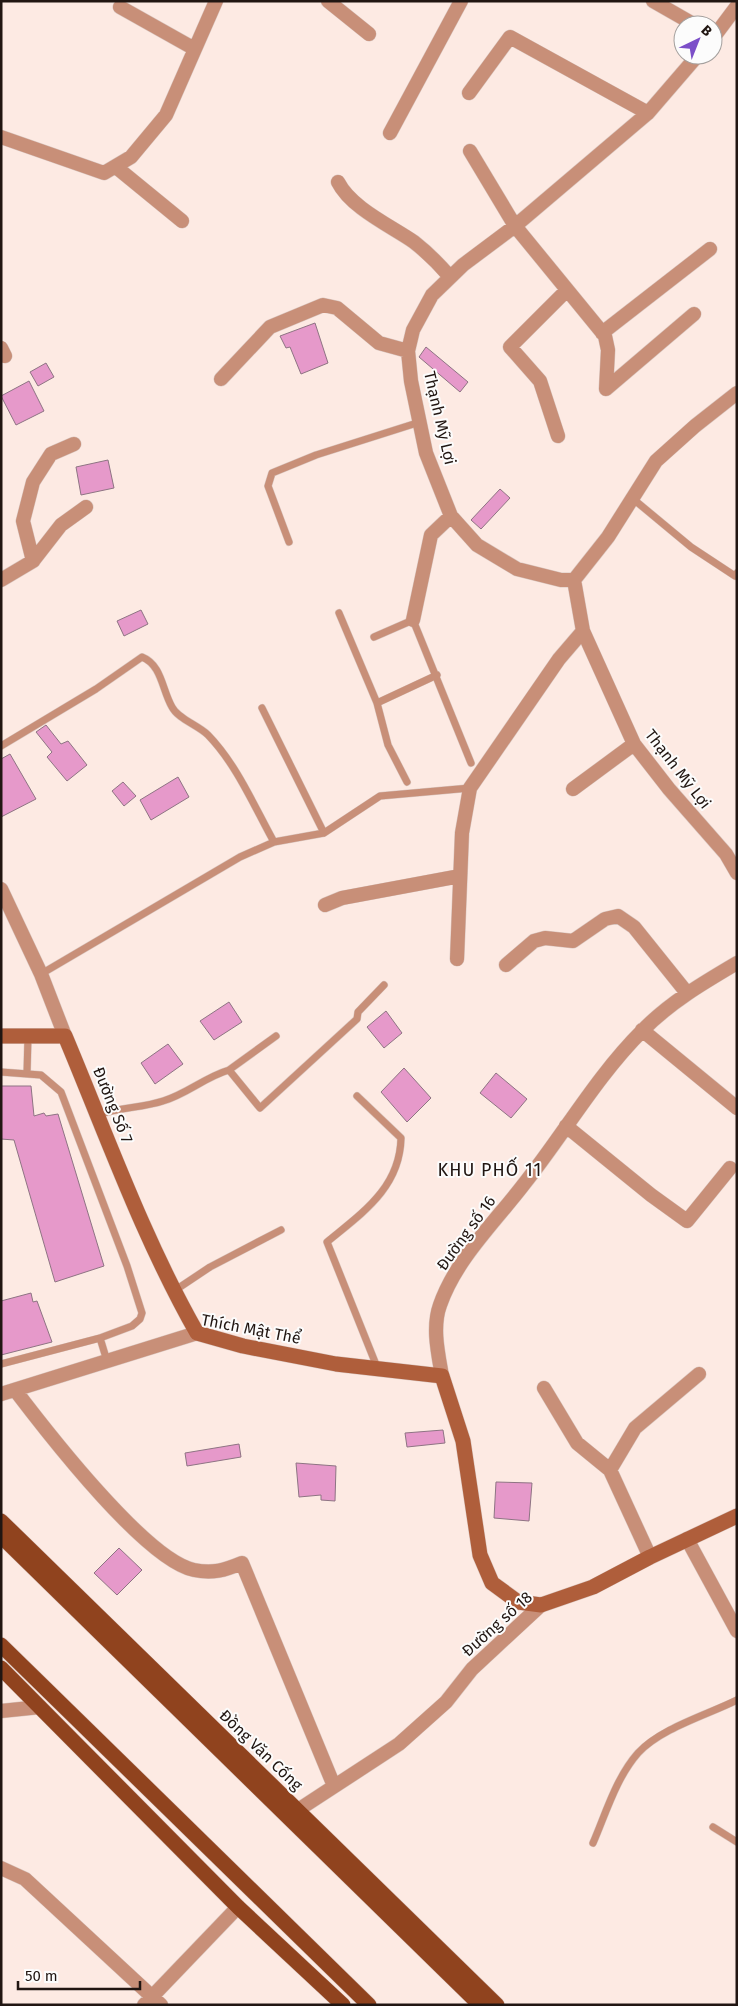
<svg xmlns="http://www.w3.org/2000/svg" width="738" height="2006" viewBox="0 0 738 2006" font-family="'Fira Sans',sans-serif">
<rect width="100%" height="100%" fill="#fdeae3"/>
<path fill="#e699ca" stroke="#8e7483" d="M315,323L328,363L301,374L290,347L286,348L280,336Z
M426,347L468,382L460,392L419,357Z
M46,363L54,377L38,386L30,372Z
M29,381L44,411L16,425L1,396Z
M108,460L114,488L81,495L76,467Z
M500,489L510,498L481,529L471,520Z
M141,610L148,624L124,636L117,621Z
M46,725L61,744L68,741L87,765L67,781L47,757L52,752L36,732Z
M10,754L36,799L1,817V759Z
M178,777L189,797L151,820L140,800Z
M123,782L136,796L124,806L112,791Z
M229,1002L242,1022L214,1040L200,1021Z
M386,1011L402,1033L384,1048L367,1027Z
M168,1044L183,1064L155,1084L141,1063Z
M404,1068L431,1098L407,1122L381,1092Z
M496,1073L527,1099L511,1118L480,1093Z
M1,1086H31L34,1116L44,1113L46,1116L58,1114L104,1266L55,1282L14,1140L1,1139Z
M31,1293L33,1302L37,1301L52,1342L1,1355V1301Z
M443,1430L445,1443L407,1447L405,1433Z
M239,1444L241,1457L187,1466L185,1453Z
M296,1463L336,1466L335,1501L321,1500V1495L299,1497Z
M496,1482L532,1483L529,1521L494,1518Z
M119,1548L142,1570L117,1595L94,1573Z"/>
<g fill="none" stroke-linecap="round" stroke-linejoin="round">
<defs>
<path id="lane" d="M632,498L691,547L735,576L737,573
M289,542L268,486L272,473L316,455L420,422
M339,613L377,703L388,745L407,782
M374,637L413,620L471,763
M377,703L437,675
M262,708L324,833
M1,746L96,689L142,657C162,665 162,690 172,707C178,719 198,725 208,735C237,765 254,806 274,842
M41,974L240,857L274,842L324,833L380,796L470,788
M276,1036L229,1070L260,1108L357,1019L358,1012L384,985
M1,1072L41,1075L61,1092L127,1266L142,1313L140,1319L132,1326L100,1338L1,1364
M27,1073L28,1037
M357,1096L401,1138C400,1188 362,1213 327,1242L377,1367
M98,1115C120,1107 142,1108 163,1101C187,1094 205,1077 229,1070
M174,1291L210,1267L281,1230
M100,1338L107,1361
M713,1827L737,1842
M593,1843C606,1813 616,1778 638,1753C661,1728 707,1715 737,1700"/>
<path id="street" d="M328,1L369,34
M653,1L695,25
M120,7L193,48
M713,38L737,6
M698,55L648,113L515,226L463,265L432,295L413,330L408,351L411,381L426,453L451,516L477,545L517,569L561,580H574L583,631L634,744L669,789L726,854L737,873
M469,93L510,37L648,113
M390,133L461,1
M1,137L104,173L131,157L166,115L216,1
M470,151L515,226L605,336L608,350L606,389
M116,167L182,221
M338,182C351,208 391,226 414,242C428,253 439,264 450,277
M602,333L710,249
M1,348L5,356
M221,379L270,327L323,305L337,308L379,343L408,351
M606,389L694,314
M558,436L540,381L510,347L566,291
M33,561L61,525L86,507
M1,580L33,561L23,521L33,482L51,454L74,444
M574,580L608,537L656,461L695,426L737,393
M413,620L431,535L451,516
M573,789L634,744
M1,889L41,974L65,1036
M325,905L342,898L460,876
M457,959L462,833L470,788L559,659L583,631
M506,965L534,941L545,938L573,941L605,919L618,916L634,927L687,993
M642,1030L737,1108
M566,1126L651,1195L687,1221L730,1168
M442,1376C438,1353 432,1327 440,1305C456,1259 495,1222 524,1184C564,1134 596,1077 642,1031C669,1003 703,983 737,963
M544,1388L577,1443L610,1470
M15,1390C47,1432 146,1560 194,1570C213,1574 225,1570 242,1563L334,1786
M1,1394L197,1333
M687,1539L737,1631
M650,1557L610,1470L635,1428L699,1374
M1,1711L40,1707
M298,1810L399,1744L446,1702L472,1669L541,1605
M1,1868L25,1879L161,2005
M144,2005L238,1907"/>
<path id="secondary" d="M1,1036H65C107,1136 143,1238 197,1333L243,1346L336,1364L442,1376L463,1441L480,1555L492,1583L518,1602L541,1605L593,1587L650,1557L737,1516"/>
<path id="primary" d="M1,1521L497,2005
M1,1536L480,2005
M1,1645L369,2005
M1,1668L238,1907L343,2005"/>
</defs>
<use href="#lane" stroke="#dac8c2" stroke-width="8"/>
<use href="#street" stroke="#dac8c2" stroke-width="15"/>
<use href="#secondary" stroke="#dac8c2" stroke-width="16"/>
<use href="#primary" stroke="#dac8c2" stroke-width="16"/>
<use href="#lane" stroke="#c88f78" stroke-width="7"/>
<use href="#street" stroke="#c88f78" stroke-width="14"/>
<use href="#secondary" stroke="#af5e3b" stroke-width="15"/>
<use href="#primary" stroke="#90431e" stroke-width="15"/>
</g>
<g text-anchor="middle" dominant-baseline="central" stroke-width="4" stroke-linejoin="round" paint-order="stroke">
<g font-size="16" fill="#211612" stroke="#fcfcfc">
<text transform="translate(440 418) rotate(77)">Thạnh Mỹ Lợi</text>
<text transform="translate(678 769) rotate(52)">Thạnh Mỹ Lợi</text>
<text transform="translate(113 1105) rotate(68)">Đường Số 7</text>
<text transform="translate(466 1233) rotate(-54)">Đường số 16</text>
<text transform="translate(251 1329) rotate(11)">Thích Mật Thể</text>
<text transform="translate(497 1624) rotate(-42)">Đường số 18</text>
<text transform="translate(261 1750) rotate(44)">Đồng Văn Cống</text>
</g>
<g font-size="18" letter-spacing="1" fill="#211612" stroke="#fcfcfc">
<text x="490" y="1170">KHU PHỐ 11</text>
</g>
</g>
<rect width="738" height="2006" fill="none" stroke="#211612" stroke-width="5"/>
<g transform="translate(698 40) rotate(43)"><circle r="24" fill="#fcfcfc" stroke="#a4a09e"/>
<path d="M0-4L9 19L0 12L-9 19Z" fill="#7c4fc8"/>
<text y="-8" font-size="14" font-weight="bold" text-anchor="middle" fill="#211612">B</text>
</g>
<path d="M18 1981v8h122v-8" fill="none" stroke="#211612" stroke-width="2.5"/>
<text x="25" y="1981" font-size="15" fill="#211612" stroke="#fcfcfc" stroke-width="4" paint-order="stroke">50 m</text>
</svg>
